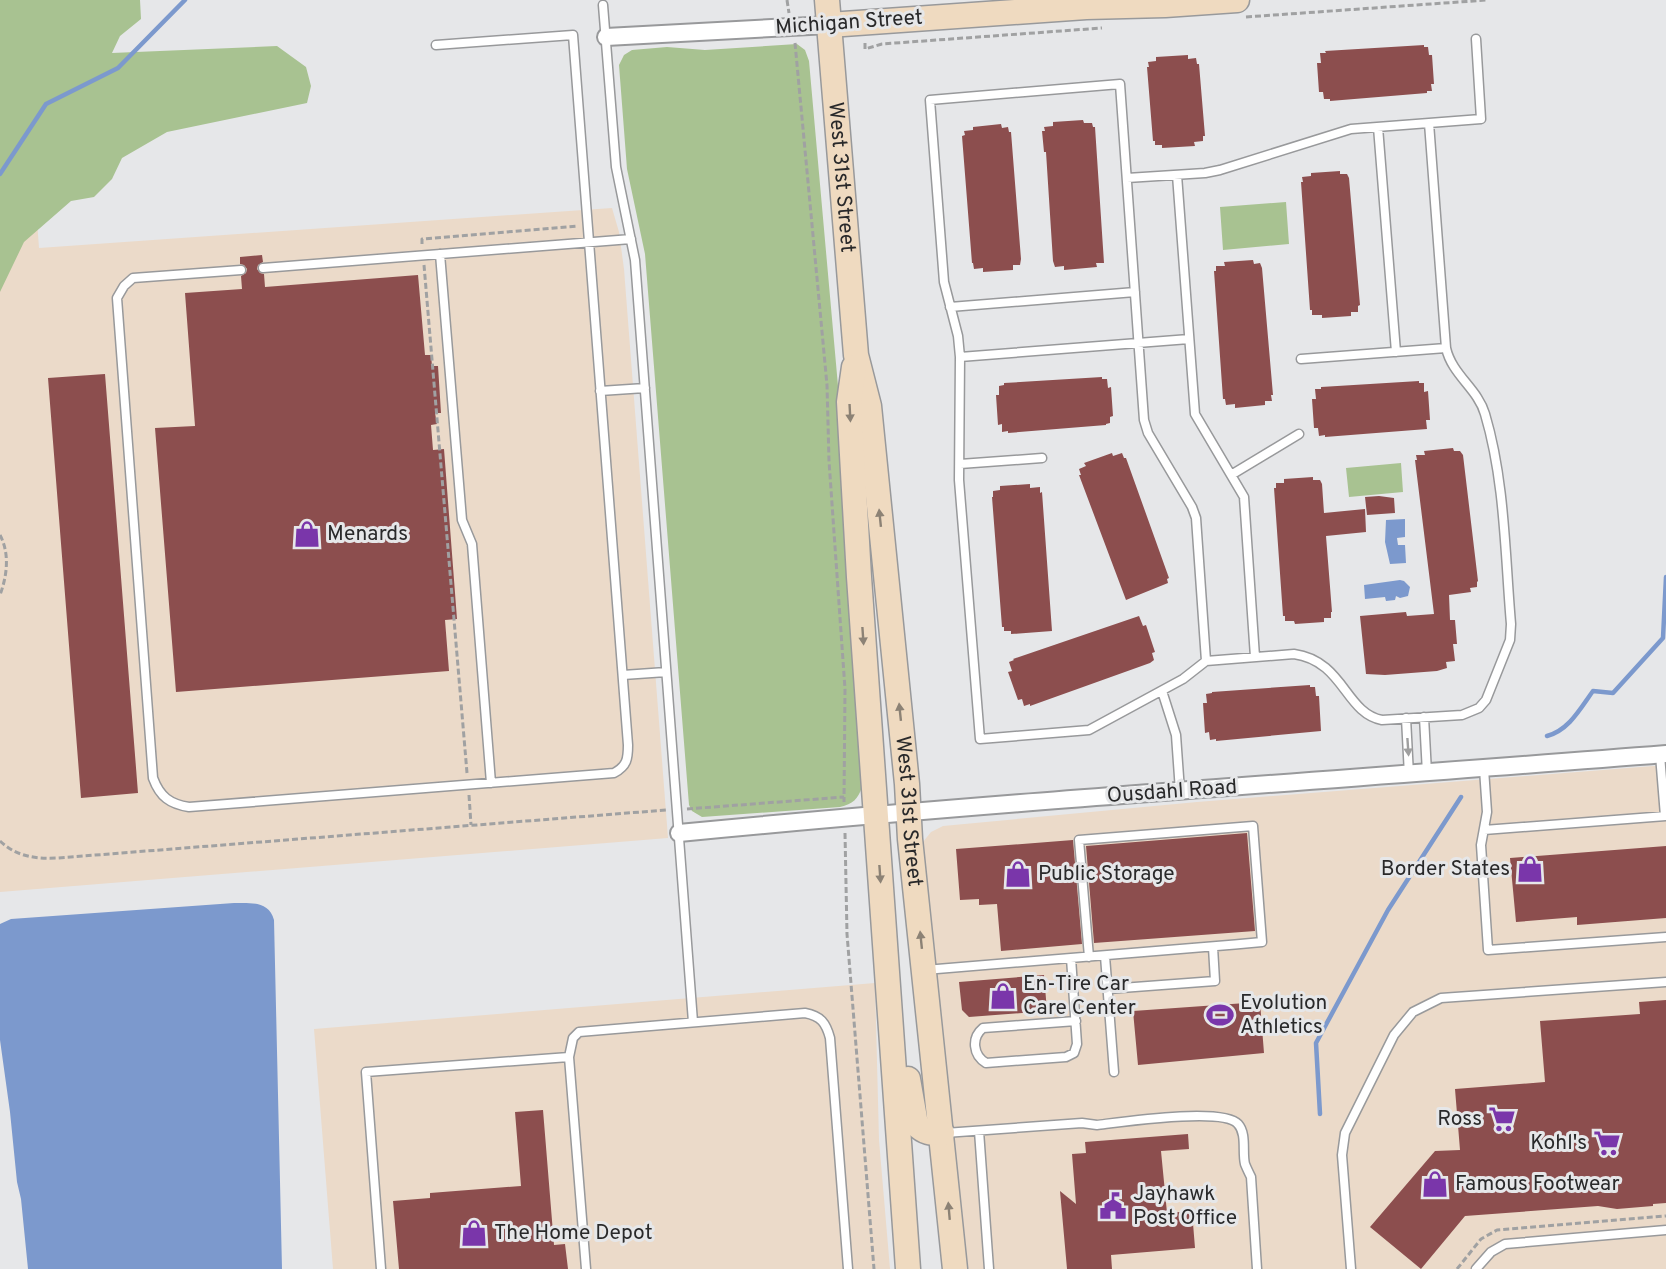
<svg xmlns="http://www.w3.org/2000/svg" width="1666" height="1269" viewBox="0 0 1666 1269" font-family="Overpass,sans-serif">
<rect width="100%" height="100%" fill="#e6e7e9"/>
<path fill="#ebdac9" d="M27,83L39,248L612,208L619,232L624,269L668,838L0,892V85Z
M1666,765V1269H964L922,848L923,842L931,832L943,826L1197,802Z
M875,983L879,1140L890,1269H333L314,1029Z"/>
<path fill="#a8c291" d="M0,0H140L141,19L120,36L112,53L277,46L306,67L311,86L307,103L167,132L122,158L112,179L94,197L71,201L24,242L0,292Z
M797,44L805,50L809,61L838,386L862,787C858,799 853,804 840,807L702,817L692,811L689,805L645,254L627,169L619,65L624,55L632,50L667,47L705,50Z
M1286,202L1289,244L1223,250L1220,207Z
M1401,463L1403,492L1349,497L1346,468Z"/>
<path fill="#7c99cd" d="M1405,519V537L1397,538L1398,545H1405L1406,563L1390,564L1385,542L1386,520Z
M1400,580L1404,581L1410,587L1408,596L1400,598L1396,596L1395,600L1386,601L1385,597L1365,599L1364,585Z
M234,903C251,903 269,901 274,920L282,1269H28L21,1199L17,1182L10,1112L0,1040V924L11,919Z"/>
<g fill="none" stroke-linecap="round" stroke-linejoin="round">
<path stroke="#7c99cd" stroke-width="4.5" d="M0,174L46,104L118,68L185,0
M1547,736C1569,730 1580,709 1593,691L1613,693L1663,638L1666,577
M1320,1114L1316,1043L1388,910L1461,797"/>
</g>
<path fill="#8c4e4e" d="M1424,45V47H1428L1429,55H1432L1434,84H1431L1432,91H1427V93L1330,101V99H1324L1323,92H1319L1317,63H1321L1320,53H1326L1325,51Z
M1188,55V59L1196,58L1197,64H1199L1205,136H1203V141L1194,142L1195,146L1162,148V145H1155V141H1153L1147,67H1149L1148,62L1156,61V57Z
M1083,120L1084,123H1092L1093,127H1095L1104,263H1096L1097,267L1064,270V266L1055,267L1053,261L1046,152H1044L1042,131H1045L1044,127L1053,126V122Z
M1001,124L1002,128L1008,127L1009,132H1011L1021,259L1020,265H1013V270L983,272V268L974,269L973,263H972L962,136L965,135L964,131L973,130V127Z
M1340,171V174H1347L1349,178L1360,305L1358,306V312H1351V316L1322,318V315H1312V310H1310L1301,182H1303L1302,177L1311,176V173Z
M262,255L263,262L258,265L257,269L260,273L264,274L265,287L418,275L425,355H431L432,366H438L441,413H435L437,424L431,425L433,450L444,449L457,619L445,620L449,671L176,692L155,428L195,426L185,293L242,289L241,276L246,273L247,269L244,265L240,264V257Z
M1253,260L1254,264L1260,263L1262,268L1273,395H1271L1272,401H1265V405L1235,408V404L1226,405L1225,399H1223L1214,271H1216V266H1225L1224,262Z
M105,374L138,793L81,798L48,378Z
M1102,377V379H1107L1108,388L1111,387L1113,416L1110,417V423L1106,424V425L1008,433V431L1002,432V424L998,425L996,395H999V386L1004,385V383Z
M1419,381V383H1424V392L1428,391L1430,420H1426L1427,429L1325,437V435L1319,436L1318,428H1314L1312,399H1316L1315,389H1321V387Z
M1453,448L1454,451H1460L1463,455L1478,581L1477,582V587L1470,588L1471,592L1449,595L1450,620H1455L1457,644H1453L1455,661L1446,662L1447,668L1437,671L1385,675L1366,674L1360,616L1406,612L1407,616L1434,614L1415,460H1417L1416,455H1425L1424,451Z
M1112,453L1113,456L1122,453L1124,458H1126L1169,578L1167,579L1168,583L1126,600L1079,475H1081L1079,469L1086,466L1084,463Z
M1313,477V480H1320L1322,484L1324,513L1365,509L1366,532L1326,536L1332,612H1331V618H1324V622L1295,624L1294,621H1285V616H1283L1274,488H1276V483H1284V479Z
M1030,484V488L1040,487V493L1042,492L1052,631L1011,634V631H1004V627H1002L992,497H993V491L1000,490V486Z
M1379,496L1394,498L1395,513L1367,515L1365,497Z
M1139,616L1143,626L1146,625L1155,652L1152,653L1154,660L1150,663L1030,706V704L1024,706L1022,699L1018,700L1008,672L1012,671L1009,662L1014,660L1013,659Z
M1310,685V687H1315L1316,696H1319L1321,731L1216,741V739L1210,740L1209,732L1205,733L1203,703H1207L1206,694L1212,693V692Z
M1247,833L1255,931L1094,943L1086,846Z
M1073,840L1082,944L1001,951L997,904L979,905V899L960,900L956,849Z
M1666,846V918L1577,925V917L1516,922L1510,858Z
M1044,975L1047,1011L969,1017L962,1010L959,982Z
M1666,1000V1203L1653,1204V1206L1617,1209L1598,1206L1465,1216L1421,1269L1370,1227L1435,1151L1460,1150L1455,1089L1545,1082L1540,1021L1640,1014L1639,1002Z
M1260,1002L1264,1053L1138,1065L1133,1011Z
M543,1110L554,1245L565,1244L568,1269H399L393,1201L430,1198V1193L521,1186L515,1112Z
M1188,1134L1189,1149L1161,1151L1167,1213L1192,1211L1195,1248L1111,1255L1112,1269H1067L1060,1191L1076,1204L1072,1154L1086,1153L1085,1142Z"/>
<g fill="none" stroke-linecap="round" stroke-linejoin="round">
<defs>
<path id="lane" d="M603,5L616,167L635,260L693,1022
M1378,127L1396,352
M1177,175L1195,414L1244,497L1255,657
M1127,178L1205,173L1220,170L1351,129L1481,119L1476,39
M440,254L462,520L472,544L491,783
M263,268L631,239
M241,270L133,278L124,286L117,298L153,778C160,797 170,804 189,807L614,773C627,766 628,759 628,745L573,35L436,45
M950,307L1135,292
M960,357L1189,339
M1301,359L1446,348
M600,391L645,388
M960,464L1042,458
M1231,475L1299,434
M1206,661L1196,518L1192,507L1148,433L1144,420L1120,84L930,100L944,282L958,336L960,357L959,480L980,739L1089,730L1183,679L1206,661L1294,654C1344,661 1345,713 1382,720L1462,715L1479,708L1486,700L1510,640L1511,624C1505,555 1505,481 1485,414C1478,389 1452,375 1446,348L1429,123
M623,675L666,672
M1162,691L1176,735L1180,791
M1424,717L1427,773
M1406,718L1409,775
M1660,755L1665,816
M1484,769L1487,812L1481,845L1488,950L1666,937
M1484,830L1666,816
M1105,956L1114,1072
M1071,958L1077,1044L1074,1053L1066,1057L986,1063C973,1055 971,1038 983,1028L1076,1021
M925,970C1038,961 1150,952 1262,942L1253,826L1079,840L1089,957
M1108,989L1215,981L1213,947
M979,1131L989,1269
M945,1133L1082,1123L1097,1125C1122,1122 1223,1107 1238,1124C1247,1134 1242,1152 1245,1164C1247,1169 1249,1173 1251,1177L1257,1269
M381,1269L366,1072L569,1057
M586,1269L569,1057L573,1038L579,1032L805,1013C821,1016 826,1023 830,1038L848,1269
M1351,1269L1342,1155L1345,1133L1394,1035L1413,1012L1441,998L1666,982
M1476,1269L1491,1252L1505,1244L1666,1230"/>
<path id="street" d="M606,37L829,25
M679,833C1007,801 1337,780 1666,754"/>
<g id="secondary">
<path id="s1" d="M827,0L856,355L869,406L907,784L910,839L955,1269"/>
<path d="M829,25L1086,7L1165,5L1237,0"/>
<path d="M854,367L849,402L859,577L908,1269"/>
<path d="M908,1079L916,1124C924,1133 931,1133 942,1133"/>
</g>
</defs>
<use href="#lane" stroke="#98999b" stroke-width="11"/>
<use href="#street" stroke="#98999b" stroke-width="20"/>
<use href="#secondary" stroke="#98999b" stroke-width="27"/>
<path stroke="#a0a1a2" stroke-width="3" stroke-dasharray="6 3" stroke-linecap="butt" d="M787,0L789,13
M1246,17L1487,0
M795,43L827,385L829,461L845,689L844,802
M865,43V49L882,44L1102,28
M422,244V239L578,226
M424,265L467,773
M0,535C10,554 7,576 0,595
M469,795L471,825
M687,809L844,797
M845,833L847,934L874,1269
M0,841C17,857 36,859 58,858L666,810
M1457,1269L1481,1239L1497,1230L1666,1216"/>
<use href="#lane" stroke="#fff" stroke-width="8"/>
<use href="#street" stroke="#fff" stroke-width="16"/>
<use href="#secondary" stroke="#efdac0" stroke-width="24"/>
</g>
<defs><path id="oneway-solid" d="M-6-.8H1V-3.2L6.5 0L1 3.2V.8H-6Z" transform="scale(1.5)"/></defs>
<g fill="#8c8275">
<use href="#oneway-solid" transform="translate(850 413) rotate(87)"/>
<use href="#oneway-solid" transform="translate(880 518) rotate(-96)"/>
<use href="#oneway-solid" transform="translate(863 636) rotate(86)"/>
<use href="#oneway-solid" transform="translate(900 712) rotate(-96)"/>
<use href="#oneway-solid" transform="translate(880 874) rotate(86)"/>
<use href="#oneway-solid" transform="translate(921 940) rotate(-96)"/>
<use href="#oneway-solid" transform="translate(949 1211) rotate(-95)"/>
</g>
<use fill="#9f9f9f" href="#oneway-solid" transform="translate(1408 747) rotate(86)"/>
<defs>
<symbol id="shop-bare" viewBox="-9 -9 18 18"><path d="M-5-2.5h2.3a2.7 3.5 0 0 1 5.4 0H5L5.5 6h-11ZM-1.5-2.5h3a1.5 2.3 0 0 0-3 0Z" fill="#7a36aa" stroke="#e6e7e9" stroke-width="2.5" paint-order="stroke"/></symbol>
<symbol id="stadium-bare" viewBox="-9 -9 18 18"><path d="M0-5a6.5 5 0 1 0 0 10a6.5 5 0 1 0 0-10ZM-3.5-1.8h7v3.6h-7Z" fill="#7a36aa" stroke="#e6e7e9" stroke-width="2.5" paint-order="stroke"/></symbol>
<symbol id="supermarket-bare" viewBox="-9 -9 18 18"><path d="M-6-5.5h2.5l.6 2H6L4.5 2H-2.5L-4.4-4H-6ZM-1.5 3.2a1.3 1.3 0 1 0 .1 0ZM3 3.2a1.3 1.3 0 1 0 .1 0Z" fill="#7a36aa" stroke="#e6e7e9" stroke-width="2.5" paint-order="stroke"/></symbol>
<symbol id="civic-bare" viewBox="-9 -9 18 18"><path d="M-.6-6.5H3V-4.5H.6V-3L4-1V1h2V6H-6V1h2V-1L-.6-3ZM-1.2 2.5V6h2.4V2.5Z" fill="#7a36aa" stroke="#e6e7e9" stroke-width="2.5" paint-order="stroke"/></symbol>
</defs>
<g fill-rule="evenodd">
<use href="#shop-bare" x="288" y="515" width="38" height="38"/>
<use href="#shop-bare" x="1511" y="850" width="38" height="38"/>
<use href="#shop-bare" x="999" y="855" width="38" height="38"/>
<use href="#shop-bare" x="984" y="977" width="38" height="38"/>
<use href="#stadium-bare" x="1201" y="996" width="38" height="38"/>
<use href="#supermarket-bare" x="1483" y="1100" width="38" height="38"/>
<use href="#supermarket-bare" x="1588" y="1124" width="38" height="38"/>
<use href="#shop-bare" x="1416" y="1165" width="38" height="38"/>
<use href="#civic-bare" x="1094" y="1187" width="38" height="38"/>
<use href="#shop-bare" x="455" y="1214" width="38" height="38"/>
</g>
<g text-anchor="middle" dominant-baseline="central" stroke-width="6" stroke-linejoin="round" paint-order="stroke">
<g font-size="21" fill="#29292a" stroke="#e6e7e9">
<text transform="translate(849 23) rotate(-4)">Michigan Street</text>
<text stroke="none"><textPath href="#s1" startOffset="178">West 31st Street</textPath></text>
<text transform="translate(1172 792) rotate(-4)">Ousdahl Road</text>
<text stroke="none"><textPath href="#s1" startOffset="816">West 31st Street</textPath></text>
</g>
<g font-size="21" fill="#29292a" stroke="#e6e7e9" text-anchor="start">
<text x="327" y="534">Menards</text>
<text x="1510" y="869" text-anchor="end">Border States</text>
<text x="1038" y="874">Public Storage</text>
<text x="1023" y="984">En-Tire Car<tspan x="1023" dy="24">Care Center</tspan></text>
<text x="1240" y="1003">Evolution<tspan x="1240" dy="24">Athletics</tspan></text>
<text x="1482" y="1119" text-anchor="end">Ross</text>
<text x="1587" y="1143" text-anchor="end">Kohl's</text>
<text x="1455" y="1184">Famous Footwear</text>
<text x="1133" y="1194">Jayhawk<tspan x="1133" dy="24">Post Office</tspan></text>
<text x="494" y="1233">The Home Depot</text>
</g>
</g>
</svg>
